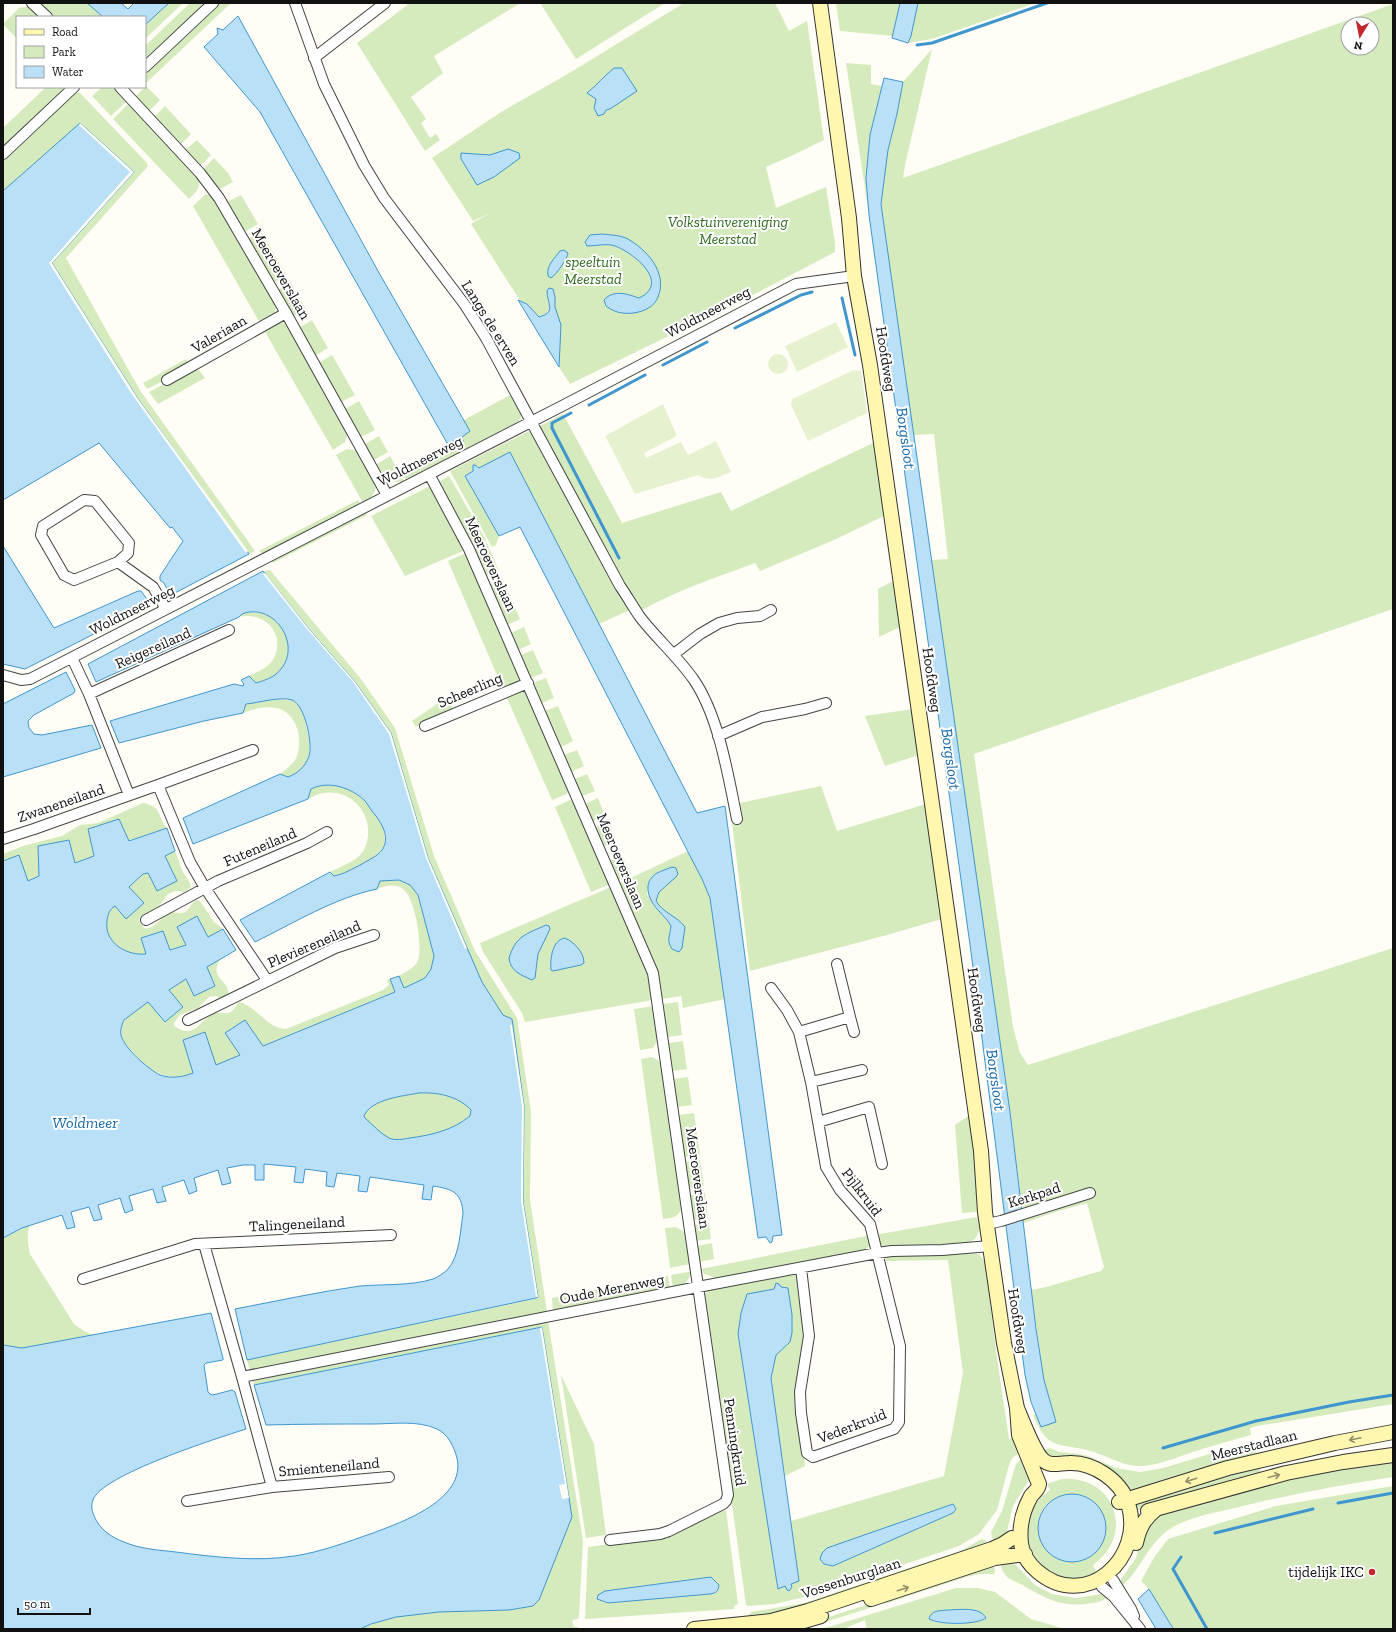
<svg xmlns="http://www.w3.org/2000/svg" width="1396" height="1632" viewBox="0 0 1396 1632" font-family="'Zilla Slab',serif">
<rect width="100%" height="100%" fill="#fffdf5"/>
<path fill="#d5ebbd" fill-rule="evenodd" d="M39,3H87L103,17H54Z
M169,3H183L145,39V25Z
M190,3H205L145,60V46Z
M220,3H231L145,84V74Z
M410,3H520L434,56L443,73L411,97L426,119L421,123L430,138L436,134L440,140L425,151L357,43Z
M540,3H665L576,59Z
M684,3H775L789,31L807,21L824,140L791,156L766,167L776,208L826,187L835,243V252L751,296L570,384L559,367L560,363L471,224L490,213L473,221L432,158L501,112L566,75Z
M836,3H900L893,36L840,31Z
M918,3H1035L932,39L908,43L911,36Z
M1393,4V609L974,754L1013,1027L1020,1053L1028,1065L1393,948V1404L1257,1426L1250,1428L1251,1435C1233,1440 1214,1445 1196,1451C1177,1457 1156,1467 1136,1466C1118,1464 1104,1454 1087,1450C1056,1443 1047,1449 1033,1415L1036,1414L1041,1427L1056,1422L1044,1380L1031,1290C1055,1286 1077,1277 1101,1271L1104,1267L1087,1203L1055,1212L1024,1223L1010,1112L931,560L948,559L934,434L914,435L881,204L888,149L897,114L903,82L932,49L905,165L903,178ZM1348,24H1372V48H1348Z
M24,7H28L41,17H17V39L3,24L19,8Z
M846,63L871,65V84L882,86L870,135L866,178L869,215Z
M146,86L160,100L149,111L135,97Z
M46,87H67L3,147V128Z
M102,87H113L127,101L111,116L92,96Z
M74,92L80,93L147,163L148,166L66,258L141,392L255,551L249,554L138,399L52,263L134,172L80,124L3,191V160Z
M129,103L198,176C202,187 196,192 189,199L113,119Z
M165,106L191,134L180,145L154,117Z
M197,140L211,155L200,166L185,150Z
M214,158L228,173L233,182L220,189L203,169Z
M206,194L212,195L275,304C279,316 268,319 260,323L193,206Z
M241,195L258,224L244,232L227,202Z
M261,231L287,276L273,283L248,239Z
M290,282L306,309L292,317L277,290Z
M312,320L328,348L315,356L299,328Z
M280,322L285,323L288,326L348,431L345,442L333,450L264,330Z
M332,355L355,395L341,402L319,363Z
M186,359L188,363L167,379L147,389L143,383Z
M195,370H199L205,378L158,404L149,392L168,382L170,385Z
M512,394C519,405 527,412 517,423L407,481L400,469L447,443C455,443 463,436 470,431L464,420Z
M359,401L375,430L361,437L345,409Z
M563,414L622,523L721,492L731,511L877,441L886,515L834,540L760,571L755,563C717,577 678,590 642,610L629,593L540,426Z
M529,431L534,434L632,609L599,624L510,453L479,468L477,466L473,471L465,476L499,536L496,545L492,547L450,471Z
M379,436L388,452L374,460L365,444Z
M347,449L359,451L376,485C375,495 371,498 363,503L336,455Z
M390,456L404,481C389,485 384,476 377,464Z
M449,476L485,538L486,541L473,546L441,484L440,481Z
M428,487L431,488L465,550L405,576L371,516Z
M358,500L360,504L264,554L259,551Z
M365,511L367,515L273,563L270,559Z
M487,543L499,571L486,576L474,549Z
M466,553L520,676C518,684 510,686 503,689L448,561Z
M270,570L361,679L395,728L434,856L475,951L517,1018L531,1112L530,1200L547,1312L250,1371L247,1360L535,1299L538,1296L523,1201L524,1106L512,1019L503,1015L482,982L428,858L391,733L355,682L308,627L263,571Z
M502,579L520,619L507,625L490,584Z
M895,580L902,626L879,637L878,589Z
M246,612C255,612 266,613 273,619C292,633 294,660 275,675C270,679 262,681 255,683L249,676C257,672 270,667 274,658C286,633 264,611 239,617L242,614Z
M524,627L531,644L518,650L511,633Z
M533,650L543,673L531,678L521,655Z
M546,678L554,698L542,703L533,683Z
M525,690L527,691L569,788L567,794L552,800L507,698Z
M447,697L452,703V709L416,727L412,721Z
M281,699C285,700 290,699 293,701C301,705 303,714 305,722C312,746 314,766 288,777L280,774C286,769 294,764 297,756C303,739 297,712 276,708C265,706 253,709 243,713L246,704Z
M558,706L573,741L561,747L545,711Z
M913,709L919,755L885,766L865,716Z
M577,750L584,766L571,772L564,755Z
M587,774L595,791L582,796L575,779Z
M334,785C342,787 349,789 356,794C369,803 390,829 384,845C380,858 346,874 333,876L330,872C339,867 352,863 359,856C365,851 367,843 368,836C371,809 346,786 319,794C315,795 311,798 308,799L311,789L316,786Z
M821,786L837,831L926,804L942,919L887,935L750,971L730,805Z
M598,798L605,816L593,821L585,804Z
M570,800L575,802L610,884L591,892L555,807Z
M143,803C162,806 157,816 167,828L128,841L88,830L94,856L75,863L38,846L39,876L28,881L3,861V854L23,846L62,836L80,825L98,823Z
M608,822L616,841L604,846L596,827Z
M175,851L182,870L191,885L190,888L184,892L176,891L168,894L160,905L140,917L139,921L144,928C156,930 160,917 170,912C173,912 177,913 180,913C189,914 189,903 197,900L200,901L214,922L223,929L208,937L197,916L186,945L170,950L163,931L147,954C127,956 104,943 107,922C108,914 109,910 115,905L126,918L143,903L129,887L143,874L148,872L165,856Z
M688,851L702,879L710,898L725,999L683,1008L681,996L662,999L658,970L620,883ZM649,882L666,885L659,892L656,901L659,906L668,913L679,952L669,934L671,926L669,922L659,911L647,894Z
M623,856L631,874L618,880L610,861Z
M388,879L399,880L410,885L418,895L434,956L431,969L425,978L404,989L399,976C405,972 416,968 418,960C423,947 415,897 403,889C395,883 385,886 377,889L380,881Z
M611,887L649,975L653,1000L525,1022L522,1013L483,952L480,943ZM522,937L543,941L538,954L536,972Z
M220,959C208,979 231,981 228,994L220,998L215,996L209,997L198,1008L180,1015L174,1023V1026C195,1040 197,1022 213,1014C219,1011 225,1015 231,1012C235,1009 236,1005 239,1002C257,1006 266,1028 286,1029L383,990L389,985L387,980L390,979L395,992L262,1046L245,1021L241,1055L216,1065L205,1032L183,1040L193,1073C169,1083 153,1073 136,1056C131,1050 124,1044 122,1036C120,1032 122,1026 123,1021L148,1002L165,1022L183,1007L168,990L186,979L215,986L207,967Z
M678,1002L682,1035L668,1037L663,1004Z
M654,1006C656,1020 662,1036 653,1048L640,1050L634,1009Z
M683,1041L687,1069L673,1071L669,1043Z
M652,1057L659,1061L662,1066L682,1207C679,1217 673,1218 663,1219L641,1059Z
M688,1077L692,1105L677,1107L674,1079Z
M419,1093C437,1092 458,1096 471,1110L470,1116C453,1130 432,1135 410,1138C403,1139 396,1141 389,1138C380,1133 373,1125 365,1118L364,1116C371,1099 403,1096 419,1093Z
M694,1113L700,1155L685,1157L679,1115Z
M970,1115L974,1149L977,1212L962,1213L955,1125Z
M700,1160L704,1186L688,1188L685,1162Z
M705,1193L708,1218L693,1220L689,1195Z
M977,1217C980,1229 981,1235 970,1243L884,1247L879,1243L877,1237L880,1234Z
M709,1223L711,1239L696,1241L693,1225Z
M30,1225C26,1235 28,1243 30,1254L74,1324L84,1331L94,1335L22,1348L3,1345V1238Z
M676,1227L686,1233L690,1264L670,1268L665,1228Z
M866,1236L870,1238V1246L863,1250L718,1279L704,1274L701,1269Z
M712,1243L714,1259L699,1262L697,1246Z
M959,1253L979,1254L985,1262L997,1358L1009,1439L1016,1438L1021,1452L1012,1458L1009,1465L997,1510L979,1534L959,1546L813,1595L775,1604L748,1606L746,1605L703,1296L711,1288L791,1274L795,1275L799,1280L805,1332L797,1401L805,1466L785,1476L771,1378L776,1355L790,1342L780,1286L774,1289L738,1334L775,1571L778,1589L785,1586L787,1590L791,1584L799,1581L791,1521L944,1476L963,1373L948,1260L886,1261L885,1259L888,1257L895,1255ZM950,1505L955,1506L956,1509L953,1513L833,1566L826,1565L820,1559L822,1553L833,1546Z
M688,1272H690C690,1282 682,1286 673,1288L671,1275Z
M668,1276L670,1288L553,1312L552,1298Z
M548,1320L583,1541L579,1616L578,1619L572,1620L574,1627H578V1629H360C405,1608 460,1610 509,1610L572,1517L542,1327L254,1385L253,1381Z
M561,1375L594,1444L606,1535L586,1538Z
M1253,1441L1257,1459L1133,1491L1053,1460L1041,1450L1050,1448L1059,1452L1079,1454L1088,1456L1116,1468L1140,1472L1163,1468Z
M1022,1458L1030,1478L1013,1506L1006,1536L994,1545L991,1532L1002,1511L1016,1464Z
M1393,1459V1477C1340,1485 1287,1495 1235,1508C1214,1513 1184,1518 1167,1531C1147,1546 1140,1571 1121,1587L1120,1586L1121,1579L1136,1558L1143,1533L1158,1515L1256,1484Z
M1259,1464L1262,1477L1134,1511L1132,1504Z
M1062,1479C1115,1475 1136,1535 1093,1565L1096,1572C1041,1599 999,1525 1050,1490L1047,1484ZM1083,1495L1095,1503L1099,1508L1038,1529C1040,1497 1057,1498 1083,1495Z
M1393,1486V1629H1174L1149,1589L1141,1581L1155,1556L1168,1539L1276,1506Z
M721,1508L723,1511L726,1510L738,1604L734,1606V1609L585,1619L588,1547L657,1537ZM711,1577L710,1594L608,1603L602,1602L640,1586Z
M982,1539L986,1541L987,1545L803,1609L749,1621L748,1616L751,1612L804,1603L960,1551Z
M999,1560L1012,1562L1016,1565L1035,1585L1052,1594L1076,1598L1101,1594L1107,1598C1101,1602 1094,1603 1086,1604C1052,1608 1037,1591 1008,1578L1003,1572Z
M993,1564L995,1571L994,1574H980L966,1577L884,1604L883,1599Z
M956,1588H978L995,1592L1031,1619L1065,1629H867L865,1620L843,1629H822ZM947,1610H972L986,1617C975,1626 948,1623 934,1622V1612Z
M875,1602L876,1606L803,1629H792Z"/>
<path fill="#e6f2cf" d="M836,322L848,347L797,372L785,346Z
M768 364a10 10 0 1 1 20 0a10 10 0 1 1-20 0Z
M854,370L861,371L867,413L808,441L791,405L792,399Z
M663,404L677,436L644,453L646,458L681,442L688,455L716,441L731,472C719,477 710,483 698,475L635,494L605,436Z"/>
<path fill="#b9e0f7" stroke="#3f96cf" fill-rule="evenodd" d="M87,3H121L128,9L134,3H169L145,25V17H103Z
M900,3H918L911,36L908,43L892,38Z
M238,16L378,271L470,431L462,437L463,441L462,443H459L456,440L449,443H447L260,112L204,47L218,34L217,28L223,30Z
M614,68H622L637,91L610,109L606,110L604,114L598,116L594,108L596,99L587,93C597,85 604,76 614,68Z
M884,78L903,82L897,114L888,150L881,204L1010,1112L1036,1329L1044,1380L1056,1422L1041,1427L1031,1402L1025,1375L971,952L869,215L866,178L870,135Z
M80,123L134,172L52,263L138,399L249,554L173,594L169,593L164,583L160,580V576L183,541L172,527L170,528L99,443L3,500V191Z
M508,149L519,153L520,158L494,177L477,185L461,159V153L490,155Z
M602,234C610,235 619,235 626,238C647,249 668,273 658,297C654,307 645,311 634,313C623,314 615,313 606,306L604,300C614,289 627,294 639,298C671,283 634,253 615,246C606,243 597,246 587,246L585,242L590,235Z
M564,250L568,253C568,258 556,275 551,278L548,276C546,266 554,259 560,251Z
M549,288L553,289L555,297V307L561,325L559,367L518,300L527,304L539,317C557,312 547,304 547,291Z
M510,452L697,813L725,806L782,1235L773,1236L772,1242L770,1243L766,1237L758,1238L710,898L702,879L520,527L499,536L465,476L473,471V465H475L479,468Z
M3,546L54,628L138,591H141L150,603L149,606L25,669L3,664Z
M263,571L308,628L355,682L391,733L428,858L482,982L503,1015L512,1019L524,1106L523,1201L538,1297L536,1298L247,1360L235,1309C277,1301 318,1292 360,1286C383,1284 411,1286 433,1279C438,1277 444,1273 448,1269C460,1255 460,1231 463,1214C462,1192 452,1189 433,1186L431,1200L422,1199L424,1185L370,1177L367,1192L358,1191L360,1176L337,1173L334,1187L326,1186L327,1172L305,1169L303,1183L294,1182L296,1167L264,1164V1180H255V1165H243L227,1168L231,1183L222,1185L218,1170L194,1178L197,1191L189,1194L184,1180L162,1187L166,1201L157,1203L153,1189L129,1196L133,1210L125,1213L120,1198L98,1205L102,1219L94,1221L89,1207L71,1212L75,1227L67,1229L62,1215L22,1228L3,1238V861L19,855L28,881L39,876L38,846L69,840L75,863L94,856L88,829L119,819L129,841L167,828L175,851L165,856L177,881L157,891L148,873L143,874L129,887L144,903L126,919L115,906C109,910 108,914 107,921C104,943 127,956 146,954L141,938L163,931L170,950L186,945L177,927L197,916L208,937L223,929L236,950L207,967L215,986L194,996L186,979L169,990L183,1007L165,1022L148,1002L124,1020C122,1024 120,1030 121,1035C124,1048 148,1069 160,1075C171,1079 183,1077 193,1073L183,1040L205,1032L216,1065L240,1055L225,1033L245,1020L263,1046L395,992L390,979L399,976L404,988L425,978L431,969L434,956L418,895L410,885L399,880L380,881L377,889C334,898 294,923 255,942L240,920L330,872L334,876C344,874 352,869 362,864C368,860 378,856 382,850C390,838 383,826 376,816C372,812 369,806 365,801C352,788 329,780 311,789L308,799L193,844L183,818L280,774L288,777C298,773 305,767 309,756C313,744 305,705 292,700C281,696 258,703 246,704L243,713L204,721L119,743L110,721L234,684L243,686L244,684L241,680L249,676L256,683C262,681 270,679 276,674C306,649 275,601 242,614L239,617L96,682L88,664ZM419,1093C437,1092 458,1096 471,1110L470,1116C453,1130 432,1135 410,1138C403,1139 396,1141 389,1138C380,1133 373,1125 365,1118L364,1116C371,1099 403,1096 419,1093Z
M66,672L75,690L74,693L34,715L28,721L29,728L34,734L42,735L92,725L101,748L3,777V704Z
M672,867L676,868L678,874L676,877L659,892L656,901C663,913 677,916 685,927L682,948L679,952L672,949C666,940 670,936 671,926C668,920 663,916 659,911C649,901 641,883 657,873C661,871 667,869 672,867Z
M546,925L549,926L550,929L538,954L535,978L532,980C521,975 510,971 509,958C516,935 527,934 546,925Z
M565,938C574,942 584,952 584,963L581,965L553,971L551,970C550,959 552,940 565,938Z
M776,1283L779,1284L781,1287L788,1288L792,1315V1333L790,1342L776,1355L771,1378L799,1581L791,1584L792,1587L789,1591L787,1590L785,1586L778,1589L775,1571L738,1334L741,1313L747,1294L774,1289Z
M211,1313L223,1358V1360L206,1363L204,1365L208,1392L210,1394L213,1395L232,1390L235,1392L246,1429C218,1438 101,1475 93,1500C90,1507 93,1514 96,1520C102,1531 113,1538 124,1542C140,1549 159,1550 176,1552C214,1557 256,1562 294,1556C321,1552 347,1542 373,1533C402,1522 466,1500 457,1458C454,1447 448,1434 437,1429C418,1420 392,1424 372,1424C337,1424 301,1424 266,1425L254,1385L542,1327L572,1517L539,1600L533,1606L509,1610L439,1612L396,1617L371,1624L360,1629H3V1345L22,1348Z
M1038 1528a34 34 0 1 1 68 0a34 34 0 1 1-68 0Z
M953,1504L956,1509L953,1513L833,1566L824,1564L820,1559L822,1553L827,1548Z
M711,1577L719,1585C718,1592 716,1593 710,1594L608,1603L597,1599L598,1595L605,1591Z
M1149,1589L1171,1625L1174,1629H1156L1138,1599Z
M947,1610C958,1610 980,1606 986,1618C977,1625 940,1625 929,1619C931,1610 939,1611 947,1610Z"/>
<path fill="#fffdf5" d="M80,123L134,172L52,263L138,399L248,551L246,553L131,393L49,263L130,172L79,125Z
M265,573L308,628L355,682L391,733L428,858L467,948L465,949L426,858L389,734L353,682L306,628L263,574Z
M510,1025H512L524,1106L523,1201L538,1297H536L521,1201L522,1107Z
M542,1327L569,1498L562,1499L559,1485L565,1484L540,1328Z"/>
<g fill="none" stroke-linecap="round" stroke-linejoin="round">
<path stroke="#3f96cf" stroke-width="3" d="M917,45L932,43L1047,3
M842,298L855,355
M735,328L801,295L812,292
M663,365L707,342
M589,405L645,375
M571,413L552,423V428L619,558
M1163,1448L1256,1421L1349,1402L1393,1395
M1338,1503L1393,1493
M1215,1533L1313,1509
M1181,1557L1173,1569L1207,1629"/>
<defs>
<path id="street" d="M32,3L47,17
M295,3L324,84L364,165L384,198L465,305L486,338L620,586C627,596 633,607 640,617C657,639 678,657 694,680C719,717 728,775 737,819
M314,58L385,3
M145,67L213,3
M120,87L200,173L219,198L286,313L387,495
M3,154L74,87
M167,380L286,313
M429,474L469,549L653,973L728,1495L726,1501L723,1504L669,1531L660,1534L610,1540
M84,500L95,501L129,543L128,553L118,562L74,580L64,575L41,535L43,526Z
M118,562L153,587L166,609
M674,654L700,634L719,623L737,618L760,616L771,610
M72,658L89,694L129,795
M3,675L21,680L30,679L564,405L796,284L854,276
M89,694L229,630
M425,726L528,683
M718,736L762,717L805,709L826,703
M158,785L190,862L205,888L267,980
M3,839L34,829L158,785L253,750
M146,920L218,881L307,843L327,832
M837,964L850,1017
M771,988L787,1010L799,1032L811,1082L826,1167L840,1190L870,1224L900,1346L899,1422L894,1429L813,1457L807,1453L801,1413L800,1392L809,1336L801,1268
M188,1020L335,948L374,935
M799,1032L850,1017L854,1032
M811,1082L862,1070
M818,1122L869,1107L882,1164
M987,1224L1001,1221L1090,1193
M204,1244L242,1377L272,1487
M83,1279L195,1244L391,1235
M242,1377L698,1287L877,1253L892,1251L942,1250L990,1246
M187,1501L272,1487L389,1477
M1113,1580L1131,1609L1134,1616
M1102,1587L1114,1597L1140,1629"/>
<path id="secondary" d="M820,3L849,218L854,276L870,365L981,1151L985,1212L1004,1343L1017,1408L1019,1435L1039,1484C1039,1489 1034,1492 1031,1496C1023,1510 1019,1526 1021,1543C1022,1554 1029,1564 1037,1571C1085,1613 1146,1558 1128,1503C1120,1480 1093,1462 1069,1463C1059,1463 1051,1467 1043,1460C1034,1452 1022,1420 1017,1408
M1119,1502L1228,1468L1335,1443L1393,1432
M1148,1511L1286,1473L1343,1462L1393,1455
M1136,1543C1139,1528 1144,1519 1156,1509
M871,1599L995,1558L1025,1554
M694,1629L771,1621L808,1611L992,1549L1003,1544L1012,1538
M777,1629L821,1616"/>
</defs>
<use href="#street" stroke="#444" stroke-width="12"/>
<use href="#secondary" stroke="#333" stroke-width="16"/>
<use href="#street" stroke="#fff" stroke-width="10"/>
<use href="#secondary" stroke="#fff6b0" stroke-width="14"/>
</g>
<defs><path id="oneway-shaft" d="M-6 0H5M1.5-3L5.5 0L1.5 3" fill="none" stroke-width="1.6" stroke-linecap="round" stroke-linejoin="round"/></defs>
<g stroke="#948f68">
<use href="#oneway-shaft" transform="translate(1355 1439) rotate(168)"/>
<use href="#oneway-shaft" transform="translate(1274 1476) rotate(-14)"/>
<use href="#oneway-shaft" transform="translate(1191 1480) rotate(163)"/>
<use href="#oneway-shaft" transform="translate(903 1589) rotate(-18)"/>
</g>
<circle fill="#c4262e" stroke="#fff" stroke-width="1.5" cx="1372" cy="1572" r="4"/>
<g text-anchor="middle" dominant-baseline="central" stroke-width="4" stroke-linejoin="round" paint-order="stroke">
<g font-size="15" font-style="italic" fill="#2f6b1f" stroke="#fff">
<text x="728" y="222">Volkstuinvereniging<tspan x="728" dy="17">Meerstad</tspan></text>
<text x="593" y="262">speeltuin<tspan x="593" dy="17">Meerstad</tspan></text>
</g>
<g font-size="15" fill="#111" stroke="#fff">
<text transform="translate(281 274) rotate(60)">Meeroeverslaan</text>
<text transform="translate(708 312) rotate(-28)">Woldmeerweg</text>
<text transform="translate(491 323) rotate(58)">Langs de erven</text>
<text transform="translate(219 334) rotate(-30)">Valeriaan</text>
<text transform="translate(886 359) rotate(81)">Hoofdweg</text>
<text transform="translate(420 461) rotate(-27)">Woldmeerweg</text>
<text transform="translate(491 564) rotate(65)">Meeroeverslaan</text>
<text transform="translate(132 610) rotate(-27)">Woldmeerweg</text>
<text transform="translate(153 648) rotate(-24)">Reigereiland</text>
<text transform="translate(932 680) rotate(82)">Hoofdweg</text>
<text transform="translate(470 690) rotate(-23)">Scheerling</text>
<text transform="translate(61 803) rotate(-19)">Zwaneneiland</text>
<text transform="translate(260 847) rotate(-23)">Futeneiland</text>
<text transform="translate(621 861) rotate(67)">Meeroeverslaan</text>
<text transform="translate(314 944) rotate(-23)">Pleviereneiland</text>
<text transform="translate(977 1000) rotate(82)">Hoofdweg</text>
<text transform="translate(698 1178) rotate(82)">Meeroeverslaan</text>
<text transform="translate(862 1192) rotate(53)">Pijlkruid</text>
<text transform="translate(1034 1195) rotate(-18)">Kerkpad</text>
<text transform="translate(297 1224) rotate(-3)">Talingeneiland</text>
<text transform="translate(612 1289) rotate(-11)">Oude Merenweg</text>
<text transform="translate(1018 1321) rotate(81)">Hoofdweg</text>
<text transform="translate(852 1426) rotate(-21)">Vederkruid</text>
<text transform="translate(735 1442) rotate(82)">Penningkruid</text>
<text transform="translate(1254 1445) rotate(-14)">Meerstadlaan</text>
<text transform="translate(329 1467) rotate(-5)">Smienteneiland</text>
<text transform="translate(851 1578) rotate(-18)">Vossenburglaan</text>
</g>
<g font-size="15" fill="#111" stroke="#fff" text-anchor="end">
<text x="1364" y="1572">tijdelijk IKC</text>
</g>
<g font-size="16" font-style="italic" fill="#1768a6" stroke="#fff">
<text transform="translate(906 438) rotate(82)">Borgsloot</text>
<text transform="translate(951 759) rotate(82)">Borgsloot</text>
<text transform="translate(996 1080) rotate(82)">Borgsloot</text>
<text x="85" y="1122">Woldmeer</text>
</g>
</g>
<rect width="1396" height="1632" fill="none" stroke="#111111" stroke-width="8"/>
<rect x="16" y="16" width="130" height="72" fill="#ffffff" stroke="#a0a0a0"/>
<rect x="24" y="29" width="20" height="6" fill="#fff6b0" stroke="#a0a0a0"/>
<text x="52" y="36" font-size="12" fill="#111111">Road</text>
<rect x="24" y="46" width="20" height="12" fill="#d5ebbd" stroke="#a0a0a0"/>
<text x="52" y="56" font-size="12" fill="#111111">Park</text>
<rect x="24" y="66" width="20" height="12" fill="#b9e0f7" stroke="#a0a0a0"/>
<text x="52" y="76" font-size="12" fill="#111111">Water</text>
<g transform="translate(1360 36) rotate(190)"><circle r="19" fill="#ffffff" stroke="#a0a0a0"/>
<path d="M0-3L7 15L0 10L-7 15Z" fill="#c4262e"/>
<text y="-6" font-size="11" font-weight="bold" text-anchor="middle" fill="#111111">N</text>
</g>
<path d="M18 1608v6h72v-6" fill="none" stroke="#111111" stroke-width="2"/>
<text x="24" y="1608" font-size="12" fill="#111111" stroke="#ffffff" stroke-width="3" paint-order="stroke">50 m</text>
</svg>
